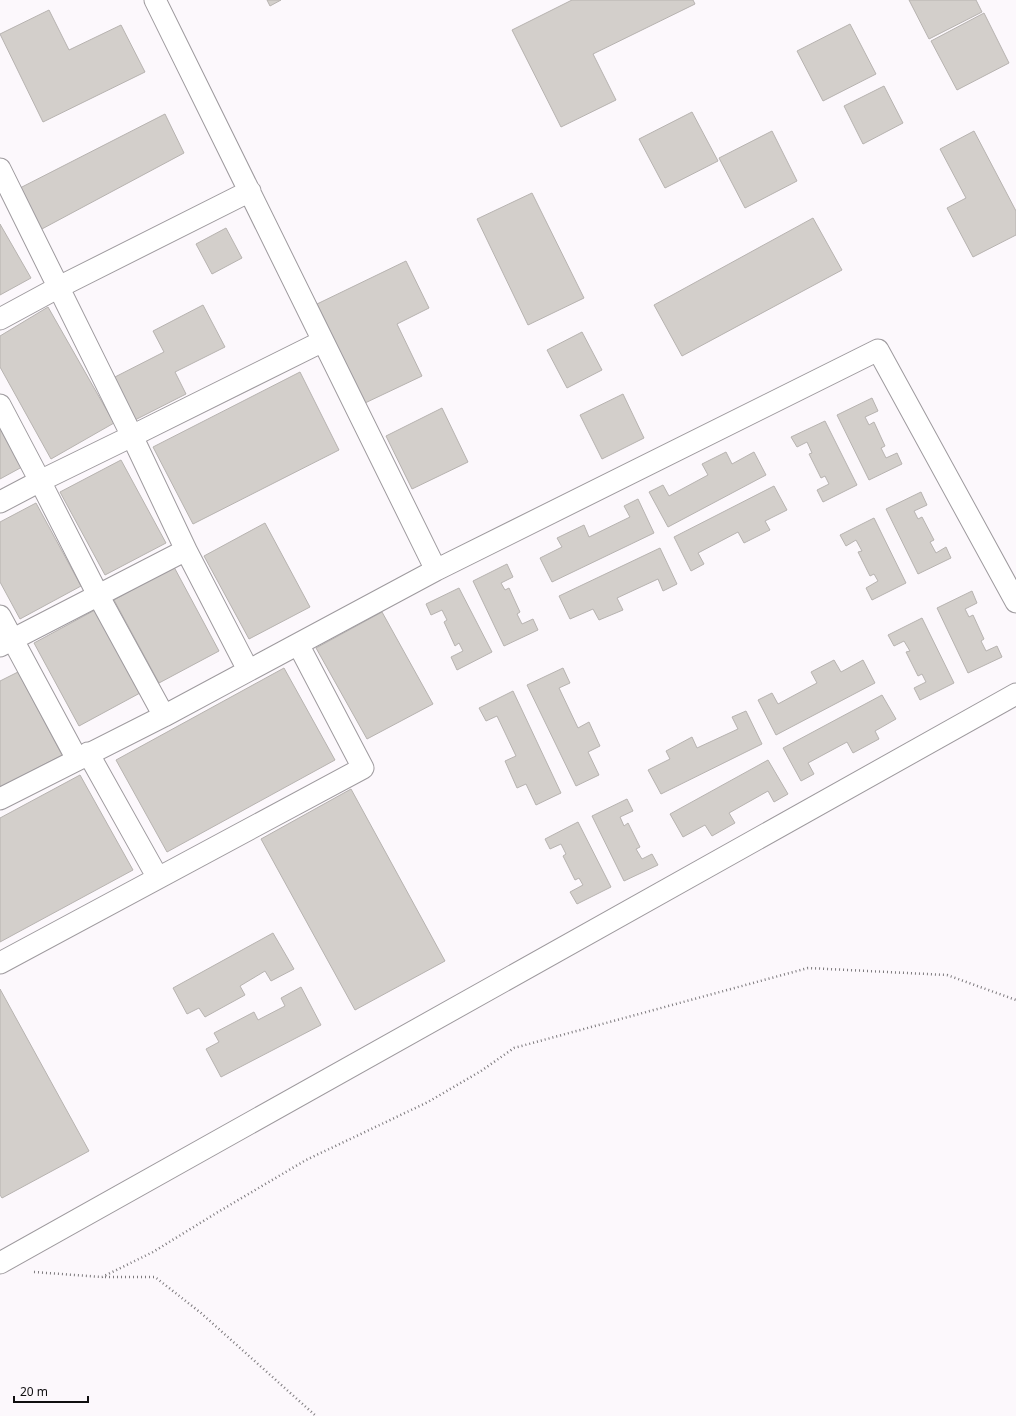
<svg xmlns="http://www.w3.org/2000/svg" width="1016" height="1416" viewBox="0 0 1016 1416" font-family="'Noto Sans',sans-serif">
<rect width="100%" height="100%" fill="#fcf8fc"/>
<path fill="#d3cfcb" stroke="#b7b3b0" d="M267,0H281L270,6Z
M572,0H693L695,4L593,54L616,100L561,127L512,30Z
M909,0H976L982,12L929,39Z
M49,10L69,50L121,25L145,72L43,122L0,34Z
M984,13L1009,63L957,90L931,41Z
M850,24L876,74L823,101L797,51Z
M884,86L903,123L863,144L844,106Z
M692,112L718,161L665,188L639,139Z
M165,114L184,153L40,230L20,188Z
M772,131L797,181L745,208L719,158Z
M974,131L1016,211V235L973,257L947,208L966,198L940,149Z
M532,193L584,298L528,325L477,219Z
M813,218L842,270L682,356L654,305Z
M0,224L31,278L0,295Z
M226,228L242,258L212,274L196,244Z
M406,261L429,308L397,324L422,376L365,403L317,304Z
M203,305L225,347L175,372L186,394L135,420L113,378L164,352L153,331Z
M48,307L114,423L51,459L0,367V336Z
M582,332L602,370L567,388L547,350Z
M300,372L339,450L193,524L153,447Z
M623,394L644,438L602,459L580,415Z
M872,398L878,411L865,417L869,425L874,422L885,446L881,448L886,458L897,453L902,464L869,480L837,415Z
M442,408L468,462L412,489L386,436Z
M825,421L857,485L823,502L817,490L829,484L825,476L821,478L809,454L812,453L807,442L797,447L791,437Z
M0,425L22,467L0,479Z
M726,452L732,464L754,452L766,475L668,527L649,492L663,485L669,496L708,475L702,464Z
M121,460L166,543L105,575L60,492Z
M774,486L787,510L765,521L770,530L744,543L738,532L698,553L704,564L691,571L674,537Z
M921,492L927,505L914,511L918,519L922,517L934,540L930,542L936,553L946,547L951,558L918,574L886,509Z
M638,499L654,533L552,582L540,558L562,547L557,538L584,525L589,537L630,517L624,506Z
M36,503L81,586L20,619L0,582V522Z
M874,518L906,583L872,600L866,588L878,581L874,574L870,576L858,552L862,551L856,540L846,546L840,535Z
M265,523L310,607L249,639L204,556Z
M660,548L677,584L663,591L658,579L617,598L623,610L599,620L593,609L570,619L559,596Z
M507,564L513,577L501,583L505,590L509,588L520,612L517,614L522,624L533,619L538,630L504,646L473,581Z
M174,567L219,651L159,683L114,600Z
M459,588L492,652L457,670L451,657L463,651L459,643L455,646L444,622L447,620L442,610L431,615L426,604Z
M972,591L977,603L965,609L969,617L973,615L984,639L981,641L986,651L997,646L1002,657L968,673L937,608Z
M95,610L140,693L79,726L34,643Z
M382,612L433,704L367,739L316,648Z
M922,618L954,683L920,700L914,688L926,682L922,674L918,676L906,652L910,651L904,641L894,646L888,635Z
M834,660L841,672L863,660L875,683L776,735L758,700L772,693L778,704L817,683L811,672Z
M284,668L335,760L167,852L116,760Z
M563,668L570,683L559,688L578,728L589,722L600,746L588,752L599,775L576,786L527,685Z
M18,672L62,755L1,787L0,785V681Z
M513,691L561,793L536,805L526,784L517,788L505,761L516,756L497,716L486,721L479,708Z
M882,695L896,719L875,731L879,739L853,753L847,742L808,763L814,774L801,781L783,748Z
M746,711L762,744L661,794L648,770L670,759L666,751L692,737L697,748L738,729L732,717Z
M768,760L788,794L774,802L768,791L729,813L735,823L712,836L705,825L683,837L670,814Z
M80,775L133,870L0,942V818Z
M351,789L445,961L355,1010L261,839Z
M627,799L633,811L620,817L624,826L628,823L640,847L636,849L642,859L652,854L658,865L624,881L592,816Z
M578,822L611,887L577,904L570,892L583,885L579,878L575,880L563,856L566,854L561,844L550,849L545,839Z
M273,933L294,969L271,981L265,971L240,986L245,995L205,1017L199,1008L187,1014L173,988Z
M301,987L321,1025L221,1077L206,1049L219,1042L214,1033L254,1012L258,1020L285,1006L281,998Z
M0,989L89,1151L2,1198L0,1195Z"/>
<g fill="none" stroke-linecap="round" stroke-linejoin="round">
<defs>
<path id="street" d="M155,0L436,570
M0,169L132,436L40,481L0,502
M0,319L59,287L250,191
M0,405L40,481L98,595L164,716
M186,550L132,436L323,341
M0,616L77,759
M298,644L436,570L878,350L1016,602
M0,646L186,550L248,670
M88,753L158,878
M0,799L164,716L298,644L363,768L0,963
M0,1263L1016,694"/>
</defs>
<use href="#street" stroke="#9e9a9e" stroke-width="23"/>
<path stroke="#7c797c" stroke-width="2.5" stroke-dasharray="1 3" stroke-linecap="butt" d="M34,1272L102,1277L153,1252L218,1212L306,1160L428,1102L481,1071L514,1048L808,968L947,975L1016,1000
M105,1277H155L201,1313L316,1416"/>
<use href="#street" stroke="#fff" stroke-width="21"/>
</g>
<path d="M14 1396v6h74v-6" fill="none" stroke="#100f10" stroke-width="2"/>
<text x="20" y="1396" font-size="12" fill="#100f10" stroke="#fcf8fc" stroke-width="3" paint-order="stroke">20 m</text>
</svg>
